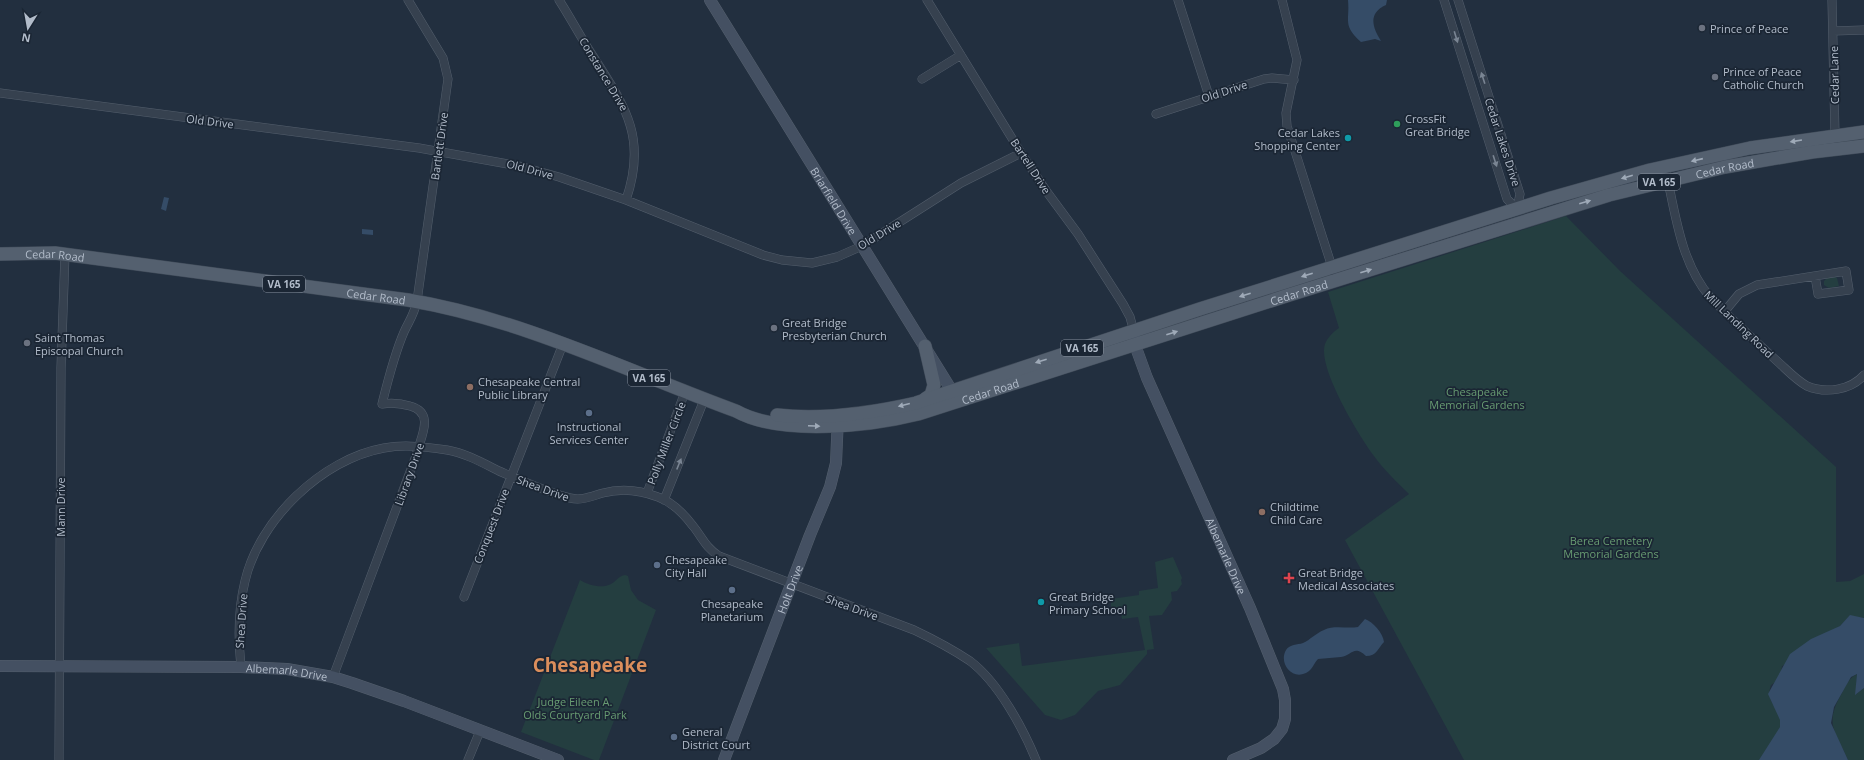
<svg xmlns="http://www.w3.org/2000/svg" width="1864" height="760" viewBox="0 0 1864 760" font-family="'Open Sans',sans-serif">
<rect width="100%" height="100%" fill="#222f3f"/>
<path fill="#243e40" d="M1566,216L1620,271L1836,467V582L1850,581L1864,574V618L1850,616L1840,626L1791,662L1782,666L1780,679L1771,685C1766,698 1774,708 1786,713L1767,760H1464L1345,540L1409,494C1397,482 1384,470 1374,456C1359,436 1317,367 1325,344C1328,337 1333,332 1339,328L1328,292Z
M1835,277L1837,278L1839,286L1829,288L1824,285V281L1827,278Z
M1173,557L1182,578L1181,580L1182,584L1177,591L1171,592L1172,600L1162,615L1149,616L1154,649L1147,650V654L1120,685L1098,691L1075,715L1061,720L1045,715L986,648L1019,643L1022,666L1145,650L1138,617L1122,619L1120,609L1111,610V599L1139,595V591L1158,588L1155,562Z
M625,575L628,576L631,590L638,600L656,610L599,760H594L521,732L580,580C588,585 602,589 611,584C617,581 618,576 625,575Z
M1857,674L1856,694L1864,688V760H1848C1835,731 1824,724 1842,693C1846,685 1849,678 1857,674Z"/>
<path fill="#354c67" d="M1348,0H1387L1386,5C1368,13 1372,27 1381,41L1375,39L1361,42C1342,25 1350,21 1348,0Z
M164,197L169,198L166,211L161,209Z
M362,229L373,230V235L362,234Z
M1850,615L1864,618V688L1855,695L1857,674L1851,677L1834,707L1831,723L1848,760H1759L1780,727V720L1768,694L1790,654L1811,639L1840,626Z
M1365,619C1373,622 1383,633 1384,642C1378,648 1377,656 1366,656C1354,644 1351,656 1341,657C1333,658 1326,658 1318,659C1313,664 1312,672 1303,674C1290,678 1279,662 1286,650C1290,644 1297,645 1303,643C1310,640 1316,633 1324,630C1334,625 1347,629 1358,627Z"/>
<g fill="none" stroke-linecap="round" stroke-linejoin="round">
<defs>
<path id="street" d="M559,0C570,17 580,36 591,53C624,105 648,136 626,200
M927,0L1021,153L1047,192L1078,234L1123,304L1130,317L1134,332
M1178,0L1209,96
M1282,0L1297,60L1286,113L1287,126L1332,267L1331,271
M1444,0L1507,199L1517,209
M1458,0L1520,194L1517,209
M1832,0L1835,135L1836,139
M1833,31L1864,30
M922,79L961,55
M0,93L419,148L519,166L559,177L626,200L763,255L782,260L812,263L837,257L862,246L961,183L1021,153
M1156,114L1264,79L1272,78L1294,80
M1665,167C1675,211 1680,262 1710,297C1731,319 1754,340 1777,361C1786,369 1796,380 1807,386C1826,394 1851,390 1864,375
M1724,312L1739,294L1757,285L1846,271L1849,290L1818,294L1815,276
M647,493L685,392
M664,500L704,400
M464,597L563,344
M241,667C238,638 238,609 245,581C259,520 322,459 384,448C405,444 426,447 447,450C465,453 483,463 499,471C520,480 549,493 570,498C582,501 592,496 603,493C621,488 640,490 658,497C672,502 684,514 693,526C702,537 706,548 719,556L914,630C933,639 952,649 970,661C998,682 1023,728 1036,760
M333,677L416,456C420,438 436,413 410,406C400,403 393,402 382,404C388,380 394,355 404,332C409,321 414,315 417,301L448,79L443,58L408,0
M59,760L61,368L65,254
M468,760L480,731"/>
<g id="secondary">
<path id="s1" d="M710,0L952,391L951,398"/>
<path id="s2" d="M1134,336L1135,345L1147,378L1250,608L1283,689L1285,700V719L1282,729L1274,739L1261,748L1233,760"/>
<path id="s3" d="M0,666L241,667L287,669L333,677L352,683L404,701L558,760"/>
<path id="s4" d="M724,760L810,535L830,487L836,463L838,417"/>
</g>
<g id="primary">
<path id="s5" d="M0,254L55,253L408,300C522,319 627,371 736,411C781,436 870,426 918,414L1289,295L1609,195L1725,167L1812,152L1864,146"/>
<path d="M925,346L934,385L931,395L925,399"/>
<path d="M777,415C822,420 872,413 916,403L1200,309L1551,198L1650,170L1750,148L1864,132"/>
</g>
</defs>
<use href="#street" stroke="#545f6d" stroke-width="9"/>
<use href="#secondary" stroke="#545f6d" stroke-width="12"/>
<use href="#primary" stroke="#3f4a58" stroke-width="14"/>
<use href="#street" stroke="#36414f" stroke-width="8"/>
<use href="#secondary" stroke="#445062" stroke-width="11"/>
<use href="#primary" stroke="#54606f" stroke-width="13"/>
</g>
<defs><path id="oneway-solid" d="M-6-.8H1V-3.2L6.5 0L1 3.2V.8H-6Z"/></defs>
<g fill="#7a8593">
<use href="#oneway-solid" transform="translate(1456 37) rotate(73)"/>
<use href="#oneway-solid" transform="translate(1483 78) rotate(-108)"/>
<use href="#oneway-solid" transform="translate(1495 161) rotate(72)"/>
<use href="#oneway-solid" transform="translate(679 464) rotate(-68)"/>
</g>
<g fill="#9faab8">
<use href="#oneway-solid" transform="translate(1796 141) rotate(171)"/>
<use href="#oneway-solid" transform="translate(1697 160) rotate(167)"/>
<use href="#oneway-solid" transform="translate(1627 177) rotate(164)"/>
<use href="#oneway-solid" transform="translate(1585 202) rotate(-16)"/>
<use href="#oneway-solid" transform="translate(1366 271) rotate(-18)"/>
<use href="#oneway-solid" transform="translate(1307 275) rotate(163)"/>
<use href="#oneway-solid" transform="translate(1245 295) rotate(162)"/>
<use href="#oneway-solid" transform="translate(1172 333) rotate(-18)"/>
<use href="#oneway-solid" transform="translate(1041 361) rotate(162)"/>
<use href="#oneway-solid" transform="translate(904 405) rotate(166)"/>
<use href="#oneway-solid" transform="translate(814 426) rotate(2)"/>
</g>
<g fill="#6b7280" stroke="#1b2634" stroke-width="1.5">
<circle cx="1702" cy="28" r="4"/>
<circle cx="1715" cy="77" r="4"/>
<circle cx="774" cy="328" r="4"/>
<circle cx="27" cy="343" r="4"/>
</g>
<circle fill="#2e9e5b" stroke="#1b2634" stroke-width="1.5" cx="1397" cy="124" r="4"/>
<g fill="#0f9aa8" stroke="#1b2634" stroke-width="1.5">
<circle cx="1348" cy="138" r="4"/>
<circle cx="1041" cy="602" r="4"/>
</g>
<g fill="#8d6e63" stroke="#1b2634" stroke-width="1.5">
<circle cx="470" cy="387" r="4"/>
<circle cx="1262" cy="512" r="4"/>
</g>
<g fill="#5c6f8a" stroke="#1b2634" stroke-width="1.5">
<circle cx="589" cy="413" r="4"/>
<circle cx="657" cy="565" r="4"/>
<circle cx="732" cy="590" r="4"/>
<circle cx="674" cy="737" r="4"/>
</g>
<path fill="#e0444e" stroke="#1b2634" stroke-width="1.5" d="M1287 572h4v4h4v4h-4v4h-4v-4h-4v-4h4z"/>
<g text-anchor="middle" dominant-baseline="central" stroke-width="3.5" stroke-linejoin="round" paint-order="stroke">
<g fill="#1b2634" stroke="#858f9d" stroke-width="1">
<rect x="1638" y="174" width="42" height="16" rx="3"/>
<rect x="263" y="276" width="42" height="16" rx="3"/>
<rect x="1061" y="340" width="42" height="16" rx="3"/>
<rect x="628" y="370" width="42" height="16" rx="3"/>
</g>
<g font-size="10" font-weight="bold" fill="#b2bcca">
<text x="1659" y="182">VA 165</text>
<text x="284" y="284">VA 165</text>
<text x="1082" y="348">VA 165</text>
<text x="649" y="378">VA 165</text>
</g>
<g font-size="11" fill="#b2bcca" stroke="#1b2634" text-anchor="start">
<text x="1710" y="28">Prince of Peace</text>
<text x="1723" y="71">Prince of Peace<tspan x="1723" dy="13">Catholic Church</tspan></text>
<text x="1405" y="118">CrossFit<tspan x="1405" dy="13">Great Bridge</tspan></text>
<text x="1340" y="132" text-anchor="end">Cedar Lakes<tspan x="1340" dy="13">Shopping Center</tspan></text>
<text x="782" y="322">Great Bridge<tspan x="782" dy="13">Presbyterian Church</tspan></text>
<text x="35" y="337">Saint Thomas<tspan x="35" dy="13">Episcopal Church</tspan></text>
<text x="478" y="381">Chesapeake Central<tspan x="478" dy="13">Public Library</tspan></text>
<text x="589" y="426" text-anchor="middle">Instructional<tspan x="589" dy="13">Services Center</tspan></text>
<text x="1270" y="506">Childtime<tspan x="1270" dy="13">Child Care</tspan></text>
<text x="665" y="559">Chesapeake<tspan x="665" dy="13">City Hall</tspan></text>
<text x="1298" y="572">Great Bridge<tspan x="1298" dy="13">Medical Associates</tspan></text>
<text x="1049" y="596">Great Bridge<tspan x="1049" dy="13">Primary School</tspan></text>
<text x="732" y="603" text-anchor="middle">Chesapeake<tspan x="732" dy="13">Planetarium</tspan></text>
<text x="682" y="731">General<tspan x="682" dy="13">District Court</tspan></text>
</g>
<g font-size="11" fill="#b2bcca" stroke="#1b2634">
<text transform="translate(604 74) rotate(59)">Constance Drive</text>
<text transform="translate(1834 75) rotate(-91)">Cedar Lane</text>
<text transform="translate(1224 91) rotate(-18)">Old Drive</text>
<text transform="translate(210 121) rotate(7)">Old Drive</text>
<text transform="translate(1503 142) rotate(72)">Cedar Lakes Drive</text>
<text transform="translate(439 146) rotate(-82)">Bartlett Drive</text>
<text transform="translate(1031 166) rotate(57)">Bartell Drive</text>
<text stroke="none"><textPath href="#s5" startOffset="1787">Cedar Road</textPath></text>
<text transform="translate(530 169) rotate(15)">Old Drive</text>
<text stroke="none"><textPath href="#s1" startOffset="236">Briarfield Drive</textPath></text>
<text transform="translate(879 234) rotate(-31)">Old Drive</text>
<text stroke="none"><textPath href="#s5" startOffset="55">Cedar Road</textPath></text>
<text stroke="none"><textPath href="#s5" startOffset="1343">Cedar Road</textPath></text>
<text stroke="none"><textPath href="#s5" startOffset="379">Cedar Road</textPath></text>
<text transform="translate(1739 324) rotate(44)">Mill Landing Road</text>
<text stroke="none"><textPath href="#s5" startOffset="1019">Cedar Road</textPath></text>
<text transform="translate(666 443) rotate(-69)">Polly Miller Circle</text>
<text transform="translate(409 474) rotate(-70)">Library Drive</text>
<text transform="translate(543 488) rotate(20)">Shea Drive</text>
<text transform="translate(60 507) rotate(-90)">Mann Drive</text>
<text transform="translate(491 526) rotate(-69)">Conquest Drive</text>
<text stroke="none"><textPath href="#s2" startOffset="239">Albemarle Drive</textPath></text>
<text stroke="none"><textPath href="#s4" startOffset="183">Holt Drive</textPath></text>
<text transform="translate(852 607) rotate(20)">Shea Drive</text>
<text transform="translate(241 621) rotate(-86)">Shea Drive</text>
<text stroke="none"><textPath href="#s3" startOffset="287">Albemarle Drive</textPath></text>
</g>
<g font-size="11" fill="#689c72" stroke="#1b2634">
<text x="1477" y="391">Chesapeake<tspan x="1477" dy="13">Memorial Gardens</tspan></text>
<text x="1611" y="540">Berea Cemetery<tspan x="1611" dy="13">Memorial Gardens</tspan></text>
<text x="575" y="701">Judge Eileen A.<tspan x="575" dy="13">Olds Courtyard Park</tspan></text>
</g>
<g font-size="19" font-weight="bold" fill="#db8e5c" stroke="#1b2634">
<text x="590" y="665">Chesapeake</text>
</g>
</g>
<g transform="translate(28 28) rotate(191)" stroke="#1b2634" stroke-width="3" paint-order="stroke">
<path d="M0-3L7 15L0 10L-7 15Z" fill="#b2bcca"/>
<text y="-6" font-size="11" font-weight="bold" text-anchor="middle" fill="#b2bcca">N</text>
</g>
</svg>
